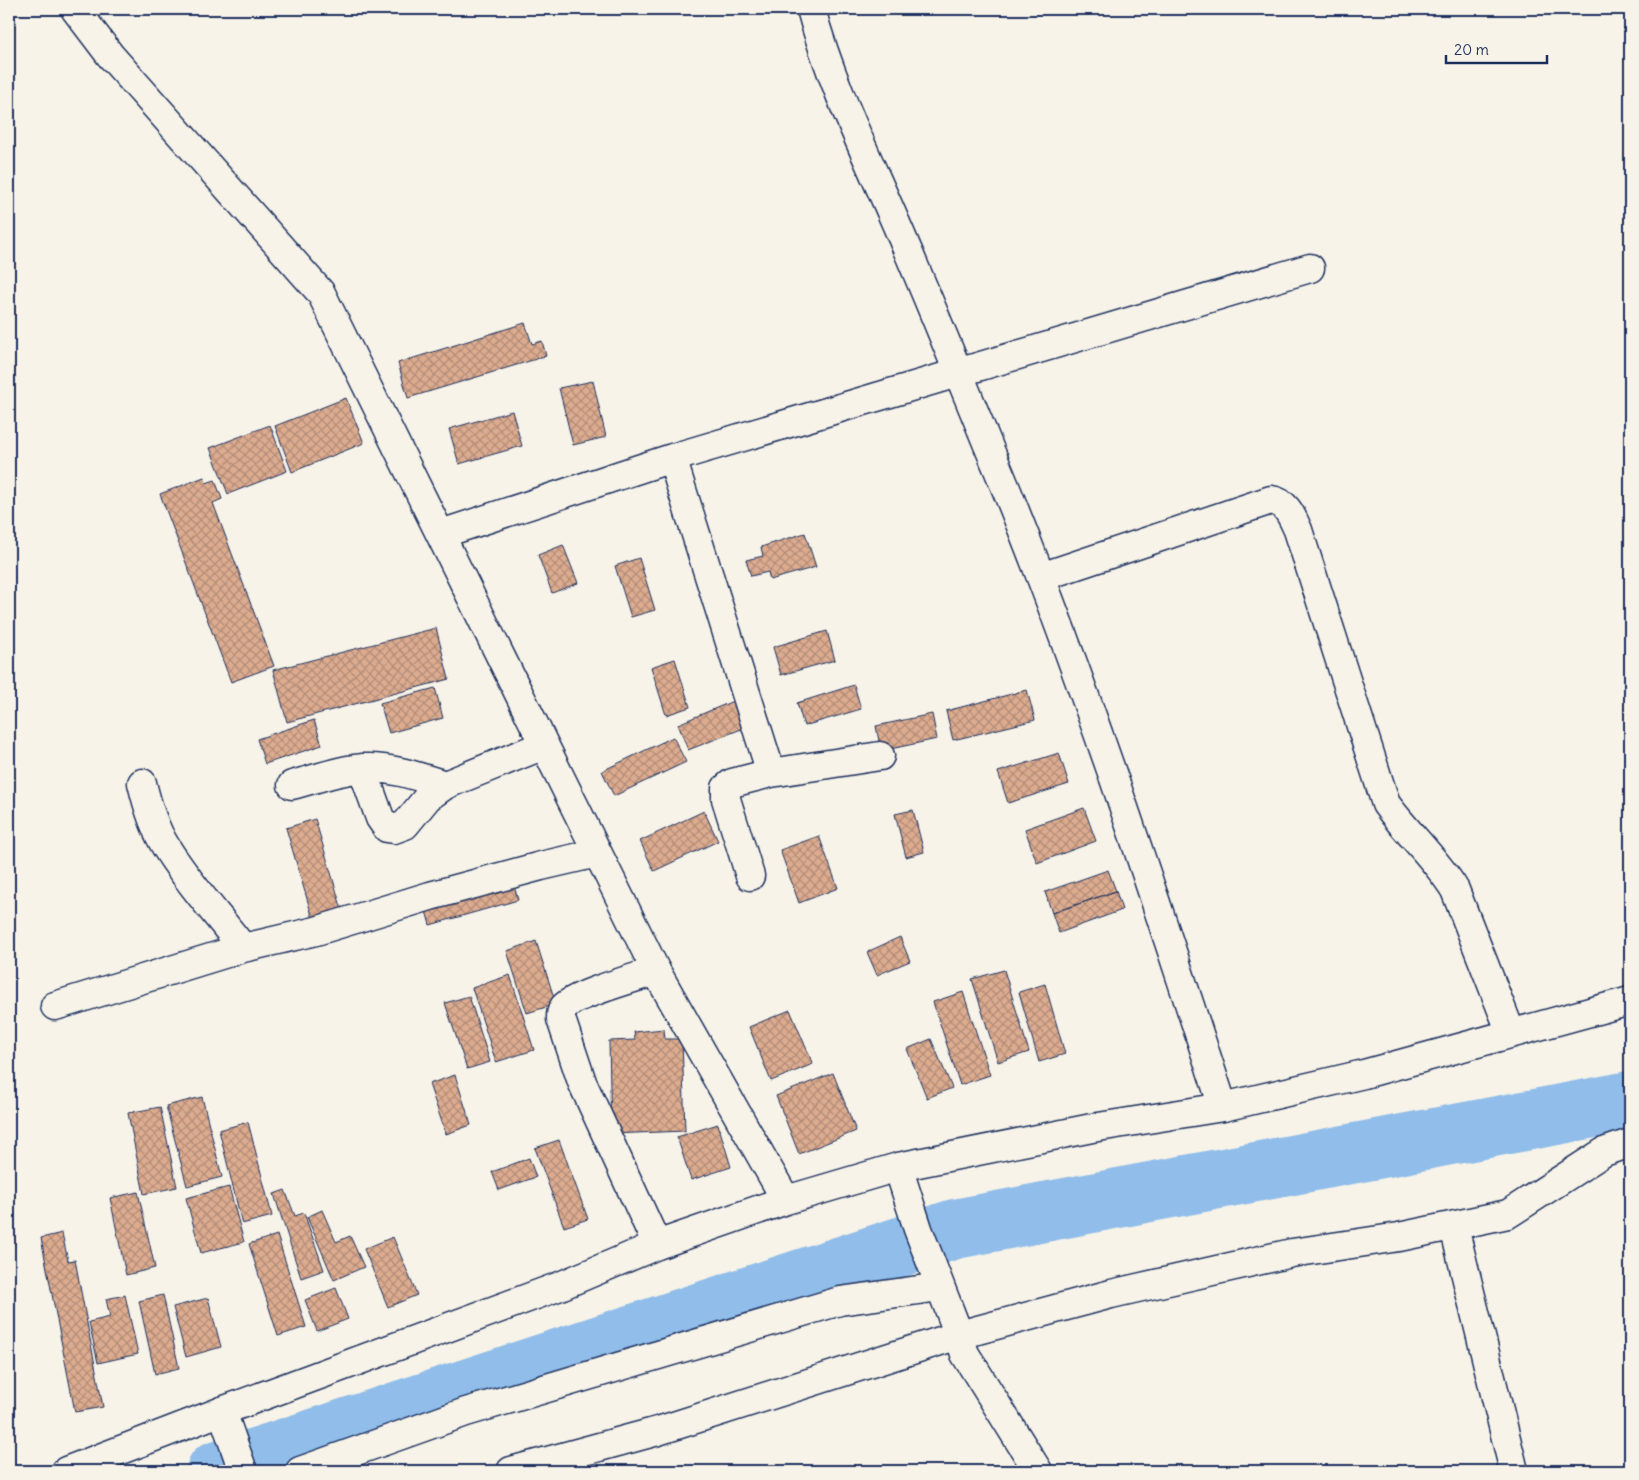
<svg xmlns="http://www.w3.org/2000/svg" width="1639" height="1480" viewBox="0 0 1639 1480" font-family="Delius,sans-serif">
<defs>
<pattern id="building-cross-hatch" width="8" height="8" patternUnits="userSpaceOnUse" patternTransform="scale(1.25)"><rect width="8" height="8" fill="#ddac8f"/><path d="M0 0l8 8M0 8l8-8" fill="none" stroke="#b28c78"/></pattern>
</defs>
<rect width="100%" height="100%" fill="#f7f3e8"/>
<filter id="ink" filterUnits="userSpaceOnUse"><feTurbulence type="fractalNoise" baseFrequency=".02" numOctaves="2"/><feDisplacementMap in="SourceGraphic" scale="10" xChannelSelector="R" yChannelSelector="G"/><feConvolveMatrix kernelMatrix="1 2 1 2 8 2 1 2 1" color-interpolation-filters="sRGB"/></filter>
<g filter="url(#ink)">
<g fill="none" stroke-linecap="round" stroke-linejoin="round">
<path stroke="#90bdea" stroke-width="60" d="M216,1471L955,1229L1630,1101"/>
</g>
<path fill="url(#building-cross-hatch)" stroke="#1b2f5e" d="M525,323L532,344L542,341L546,356L408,398L398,363Z
M593,381L606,437L573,445L559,388Z
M346,398L364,443L292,472L275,426Z
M512,411L522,446L459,464L449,429Z
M270,425L287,471L228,494L210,448Z
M204,477L206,483L215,480L222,499L213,503L274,666L231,682L160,494Z
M805,533L816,567L770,580L768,572L751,576L746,560L763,556L761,547Z
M563,545L578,583L552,593L538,555Z
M639,558L655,610L631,617L615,566Z
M436,628L449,679L287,722L273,670Z
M827,631L835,660L781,675L773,647Z
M675,659L690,707L666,715L651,667Z
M854,685L861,709L804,726L797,703Z
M435,688L443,718L389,733L380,703Z
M1027,690L1035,720L953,740L946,711Z
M738,699L749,726L688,750L678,724Z
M932,714L937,739L881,751L876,726Z
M314,720L322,745L265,764L257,739Z
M673,737L686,762L614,796L602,771Z
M1059,753L1069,784L1008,803L998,772Z
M1084,808L1096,841L1037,863L1025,829Z
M913,810L924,852L906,857L895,814Z
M704,811L718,841L654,871L640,841Z
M315,819L342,910L313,919L286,828Z
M819,836L838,888L799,903L780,850Z
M1108,870L1116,891L1052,913L1045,892Z
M511,875L518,900L430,925L423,900Z
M1116,891L1122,910L1059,933L1052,913Z
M900,937L910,961L877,975L867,952Z
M536,941L556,1004L527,1013L507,951Z
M1004,970L1029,1052L998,1062L972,979Z
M510,975L534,1050L496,1062L472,988Z
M1045,984L1065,1054L1039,1062L1019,992Z
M963,992L990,1075L960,1085L933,1002Z
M469,996L490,1062L467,1069L445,1003Z
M790,1010L813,1064L771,1081L749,1027Z
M664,1029L665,1039H682L685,1131L611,1134L609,1041L635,1040L634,1032Z
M931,1039L952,1088L927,1098L907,1049Z
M833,1073L856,1131L799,1154L776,1096Z
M455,1075L471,1125L446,1134L429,1084Z
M202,1097L222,1177L187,1186L166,1106Z
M160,1107L177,1187L144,1194L128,1113Z
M248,1122L272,1216L242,1224L219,1130Z
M718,1124L731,1167L691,1180L677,1137Z
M559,1140L588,1219L564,1227L535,1148Z
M529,1158L536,1177L499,1190L492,1172Z
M229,1187L244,1242L201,1253L186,1198Z
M285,1190L295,1216L304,1213L324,1270L301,1278L274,1194Z
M138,1192L155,1268L126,1275L110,1198Z
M322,1210L336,1242L350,1236L364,1267L334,1280L307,1217Z
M62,1233L68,1261L75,1260L103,1407L75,1412L41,1238Z
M277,1235L306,1327L278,1336L249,1244Z
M393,1237L417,1295L388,1307L364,1249Z
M336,1288L348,1319L317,1331L305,1300Z
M125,1295L138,1354L98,1363L89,1322L110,1317L106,1299Z
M163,1295L179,1368L155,1374L139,1301Z
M208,1298L221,1347L186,1357L173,1307Z"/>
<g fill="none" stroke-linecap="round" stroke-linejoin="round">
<defs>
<path id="minor" d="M811,9C831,84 867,156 898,228C934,311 967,395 1002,479C1086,684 1154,896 1223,1107
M672,458L771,773L880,756
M441,534L672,458L1310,268
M1041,577L1271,500C1287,502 1292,517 1298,530L1386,804C1408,834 1436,859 1455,890L1511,1033
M362,768L380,818L387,828L394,829L405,825L428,797L445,785L544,745
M142,783C147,804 154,828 166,847C188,883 217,914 243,948L316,931L430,896L541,866L597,853
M292,785C316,779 341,769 365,768C392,767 420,777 445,785
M750,876L726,799V788L732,783L771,773
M656,971C638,977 574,995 564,1007C561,1011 561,1014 561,1019L582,1082L657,1245
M55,1006L243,948
M1454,1227L1514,1471
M222,1411L243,1471
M300,1471L466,1412L840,1301L940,1287
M511,1471L658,1431L959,1335L1111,1294L1292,1253L1399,1237L1508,1214L1604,1152L1630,1143"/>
<path id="tertiary" d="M75,9L110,55L321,293L656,971L786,1200
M898,1167L918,1229L959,1335L965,1354L1038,1471
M66,1471L222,1411L560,1286L657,1245L786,1200L898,1167L1092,1128L1223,1107L1364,1074L1630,1001"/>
</defs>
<use href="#minor" stroke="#1b2f5e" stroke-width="31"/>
<use href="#tertiary" stroke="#1b2f5e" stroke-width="31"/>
<use href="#minor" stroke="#f7f3e8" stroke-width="28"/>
<use href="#tertiary" stroke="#f7f3e8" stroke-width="28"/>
</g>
</g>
<rect width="1639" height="1480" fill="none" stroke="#f7f3e8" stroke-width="30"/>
<rect x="15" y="15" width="1609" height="1450" fill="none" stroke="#1b2f5e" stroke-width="2" filter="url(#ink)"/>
<path d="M1446 55v8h101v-8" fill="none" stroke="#1b2f5e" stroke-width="2.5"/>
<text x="1454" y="55" font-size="15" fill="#1b2f5e" stroke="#f7f3e8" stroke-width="4" paint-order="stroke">20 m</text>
</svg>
